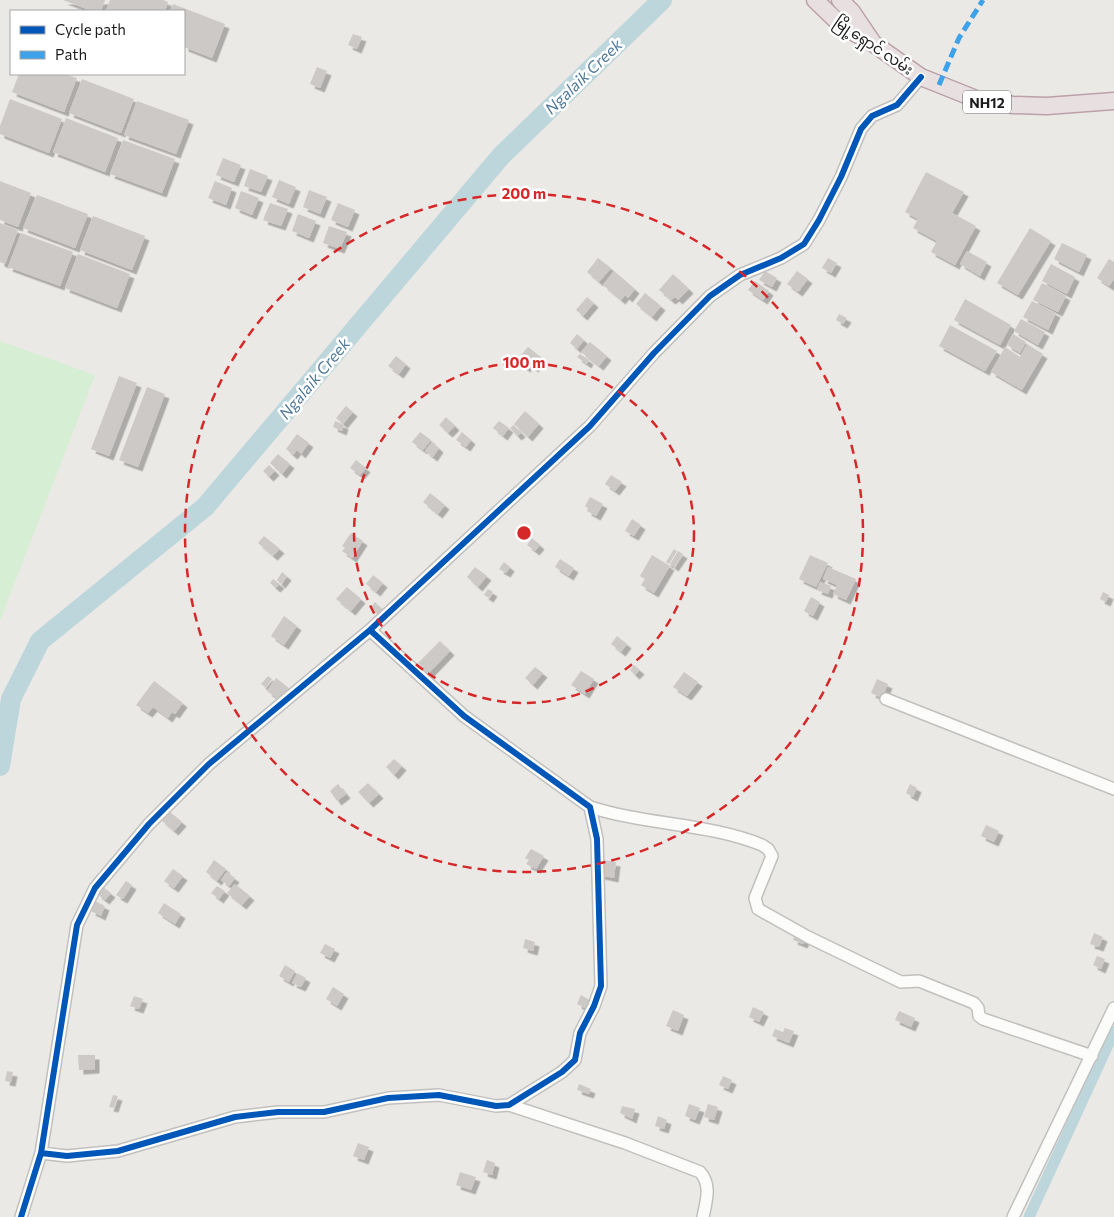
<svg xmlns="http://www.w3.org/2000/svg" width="1114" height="1217" viewBox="0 0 1114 1217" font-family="Commissioner,'Noto Sans Myanmar',sans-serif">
<defs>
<filter id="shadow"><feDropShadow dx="4.5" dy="4.5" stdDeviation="0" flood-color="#0004"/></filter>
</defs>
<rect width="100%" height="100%" fill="#ebe9e6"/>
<path fill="#d6eed4" d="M0,341L95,375L0,621Z"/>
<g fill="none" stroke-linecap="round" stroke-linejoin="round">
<path stroke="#bdd6db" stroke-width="11" d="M1029,1217L1114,1032"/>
<path stroke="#bdd6db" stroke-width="20" d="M0,766L11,699L40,641L205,507L501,156L662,0"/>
</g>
<path fill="#ccc9c7" filter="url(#shadow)" d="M63,0H105L101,11H92Z
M110,0H163L168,2L165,11H106Z
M173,4L225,24L212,58L184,47V11H170Z
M353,34L362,37L357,49L348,45Z
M317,67L327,71L320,88L310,84Z
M19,74H65L77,78L64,112L12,92Z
M82,79L134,99L121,133L69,113Z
M10,99L62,119L49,153L0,134V126Z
M137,101L189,120L176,154L124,135Z
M66,118L118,138L105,172L53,152Z
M123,140L175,159L162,193L110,174Z
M223,158L241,165L234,182L216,175Z
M250,169L268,176L261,192L244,186Z
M926,172L964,192L952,213L976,226L955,265L931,252L937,241L913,228L918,219L905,212Z
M279,180L296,187L289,204L272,197Z
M0,181L31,193L18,227L0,220Z
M215,181L232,188L226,205L208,198Z
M309,190L327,197L320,214L303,207Z
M241,191L259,198L252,215L235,208Z
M37,195L88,214L75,248L23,228Z
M270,203L288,209L281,226L263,220Z
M338,203L355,210L348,227L331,220Z
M298,214L316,221L309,238L292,231Z
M93,216L145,236L132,270L80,250Z
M0,223L18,230L5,264L0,262Z
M329,226L347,232L340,249L323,243Z
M1030,228L1051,241L1018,295L997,283Z
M21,233L73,252L60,286L8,267Z
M1062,243L1087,255L1079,272L1054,259Z
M967,251L987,262L980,276L960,264Z
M78,254L130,274L117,308L65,288Z
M598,258L611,268L599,282L587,272Z
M828,258L837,263L831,273L822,268Z
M1109,259L1114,262V279L1109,286L1097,278Z
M1051,264L1075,277L1067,294L1042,281Z
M614,271L635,289L628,298L625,295L621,300L603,285Z
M765,271L777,278L772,287L759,280Z
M797,271L808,279L798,292L787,284Z
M673,274L689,289L678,300L675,297L671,300L659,290Z
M755,281L769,291L763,300L748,290Z
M1042,283L1066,296L1058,312L1033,300Z
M645,293L661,306L652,317L636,304Z
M587,297L594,303L583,316L576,310Z
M965,299L1011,325L1000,345L954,320Z
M1032,301L1056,313L1048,330L1023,317Z
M839,314L847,318L843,324L836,320Z
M1021,319L1045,332L1038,345L1014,331Z
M950,325L997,351L985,371L939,346Z
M577,334L584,340L577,349L570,343Z
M1013,334L1026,342L1020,353L1007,345Z
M590,342L607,356L599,366L581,352Z
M1027,344L1043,354L1022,390L991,372L1005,347L1020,357Z
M528,347L542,358L534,368L520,356Z
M580,354L589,360L587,364L577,357Z
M396,356L406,364L399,374L388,366Z
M518,357L528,364L526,368L516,361Z
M119,376L137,383L109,456L91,449Z
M147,387L165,394L138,467L119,460Z
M346,406L353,412L343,424L336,418Z
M525,411L539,424L528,437L514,424Z
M446,417L455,426L448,433L439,425Z
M335,421L344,425L342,431L333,427Z
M499,421L509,428L503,436L493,428Z
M514,425L521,433L517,436L510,428Z
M420,432L431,440L423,450L412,442Z
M462,432L471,440L466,447L456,440Z
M297,434L309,443L301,454L297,450L293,455L286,449Z
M432,442L439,448L433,457L425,451Z
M278,454L290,464L282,474L270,463Z
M356,460L366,468L360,475L350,468Z
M269,465L275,471L269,477L263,471Z
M611,475L622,482L615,491L605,484Z
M430,493L445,505L438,514L423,502Z
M590,497L603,504L596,516L587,511L588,508L585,506Z
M632,519L641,525L634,536L625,531Z
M351,533L363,541L352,558L342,551L345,548L342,546Z
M264,536L280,549L273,556L258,543Z
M532,538L540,545L535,551L527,545Z
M674,549L677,551L669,564L666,562Z
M678,551L683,554L674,567L670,564Z
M652,555L670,566L654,593L641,585L645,579L640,576Z
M810,555L828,563L816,587L799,579Z
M560,559L574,568L569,576L555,567Z
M504,562L510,567L506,573L499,569Z
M475,567L487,576L478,587L467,577Z
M828,567L856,579L846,600L833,594L837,585L823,579Z
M282,572L287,576L281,584L277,580Z
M373,575L383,583L376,592L366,584Z
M273,579L280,584L276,588L270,583Z
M820,582L831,586L828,594L817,590Z
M347,587L361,599L351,611L336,599Z
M488,589L493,592L489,598L484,595Z
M1103,592L1109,595L1106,602L1100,599Z
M811,597L820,602L813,616L804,611Z
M375,602L384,611L379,615L371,607Z
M284,616L297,626L284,645L271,636Z
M617,636L627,644L621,652L611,644Z
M440,641L450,651L428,674L418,663Z
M634,665L640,670L635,675L630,670Z
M535,667L543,673L533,685L525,678Z
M581,671L594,679L585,694L571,685Z
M684,672L698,682L687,696L673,687Z
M268,676L272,679L266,688L261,684Z
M276,678L290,689L281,701L267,691Z
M877,679L888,684L882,698L871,693Z
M154,681L183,703L175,714L172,712L168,718L153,707L148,713L136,705Z
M394,759L402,766L394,775L386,767Z
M368,783L379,794L369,803L358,792Z
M338,784L346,794L337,801L330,791Z
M910,784L917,788L913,797L906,793Z
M169,811L182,822L174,831L161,820Z
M986,825L999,831L994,842L981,836Z
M531,849L544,856L536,869L526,864L529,860L525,858Z
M214,860L226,869L217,881L206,872Z
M602,860L616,862L614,878L600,875Z
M173,869L183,876L174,888L164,881Z
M227,872L235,878L229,886L221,880Z
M126,881L132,885L123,899L116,895Z
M235,884L250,896L242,905L227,893Z
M217,886L225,891L219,899L211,893Z
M103,887L111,893L105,900L97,894Z
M95,901L105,906L101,916L91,911Z
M164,903L181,914L175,924L158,913Z
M796,933L806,937L803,944L793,940Z
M1094,933L1103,937L1099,947L1090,944Z
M525,939L535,942L533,951L523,948Z
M325,944L335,949L330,958L320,953Z
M1097,956L1105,959L1101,969L1093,965Z
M285,965L295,971L289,982L279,976Z
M297,973L306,978L301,987L292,983Z
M333,987L344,994L337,1006L326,999Z
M581,995L591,1001L587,1009L577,1004Z
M134,996L143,999L139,1009L130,1006Z
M753,1007L764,1012L759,1022L749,1017Z
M673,1010L684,1015L678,1031L666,1026Z
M899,1011L915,1018L911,1027L895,1020Z
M785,1028L794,1031L789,1043L772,1036L775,1029L783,1032Z
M78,1055H95V1069L79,1070Z
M7,1071L13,1072L11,1082L5,1081Z
M723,1076L732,1080L728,1089L719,1085Z
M579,1084L591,1089L589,1094L577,1090Z
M113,1095L118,1096L114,1108L109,1107Z
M689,1104L700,1108L695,1120L685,1116Z
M708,1104L718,1107L714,1120L704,1117Z
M622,1106L635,1109L632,1119L620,1113Z
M658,1116L667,1120L664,1129L655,1126Z
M358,1143L369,1147L364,1160L353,1156Z
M487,1160L495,1163L492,1175L483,1172Z
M460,1172L476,1177L471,1190L456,1185Z"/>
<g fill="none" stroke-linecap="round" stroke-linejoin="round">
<defs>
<path id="minor" d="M886,699L1114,789
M590,807C646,825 707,823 762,845L768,849L772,856L755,898L758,909L808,937L901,982L919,981L974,1003L978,1008L979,1016L983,1019L1092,1056
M509,1105L625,1143L700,1172C712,1185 706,1202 703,1217
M41,1153L67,1156L118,1151L235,1117L278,1112H324L388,1098L439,1095L496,1106L509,1105L562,1072L575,1060L580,1033L594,1006L601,986L597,839L590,807L464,716L370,630
M21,1217L41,1153L77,925L95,888L149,824L209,764L370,630L590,426L654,353L710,296L740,275L781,258L804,244L819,220L841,177L861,129L872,116L897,105L921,77
M1013,1217L1114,1008"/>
<path id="highway" d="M815,0L841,25L874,44L921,77L981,101L1013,105L1047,106L1114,101
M840,0L852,12L871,40"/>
</defs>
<use href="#minor" stroke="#c1c0be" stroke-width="14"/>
<use href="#highway" stroke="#bca1aa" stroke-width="19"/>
<use href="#minor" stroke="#fcfcfb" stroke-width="11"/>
<use href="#highway" stroke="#e8dfe1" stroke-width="16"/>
<path stroke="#3da2ea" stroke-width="5" stroke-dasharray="10 5" stroke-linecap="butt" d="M939,85L959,38L983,0"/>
<defs>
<path id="cycleway" d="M41,1153L67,1156L118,1151L235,1117L278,1112H324L388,1098L439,1095L496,1106L509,1105L562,1072L575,1060L580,1033L594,1006L601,986L597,839L590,807L464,716L370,630
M21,1217L41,1153L77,925L95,888L149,824L209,764L370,630L590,426L654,353L710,296L740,275L781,258L804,244L819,220L841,177L861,129L872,116L897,105L921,77"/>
</defs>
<use href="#cycleway" stroke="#fff" stroke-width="9"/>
<use href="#cycleway" stroke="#0057b8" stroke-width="6"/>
</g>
<g fill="none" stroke="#d62828" stroke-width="2.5" stroke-dasharray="9 6">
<circle cx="524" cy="533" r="170"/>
<circle cx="524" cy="533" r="339"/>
</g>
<g text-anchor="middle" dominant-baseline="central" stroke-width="5" stroke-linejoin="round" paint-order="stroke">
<rect fill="#fff" stroke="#616161" stroke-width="1" x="963" y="90.5" width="48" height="23" rx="4"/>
<g font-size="14" font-weight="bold" fill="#1d1d1d">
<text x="987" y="102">NH12</text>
</g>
<g font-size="15" fill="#1d1d1d" stroke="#fff">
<text transform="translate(874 45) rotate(34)">မြို့ရှောင် လမ်း</text>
</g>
<g font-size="16" font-style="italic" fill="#527a9a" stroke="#fff">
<text transform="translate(583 76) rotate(-44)">Ngalaik Creek</text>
<text transform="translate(314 378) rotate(-50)">Ngalaik Creek</text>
</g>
</g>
<circle cx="524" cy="533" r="8" fill="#d62828" stroke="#fff" stroke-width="2.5"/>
<g font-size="15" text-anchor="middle" font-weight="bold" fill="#d62828" stroke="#fff" stroke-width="5" stroke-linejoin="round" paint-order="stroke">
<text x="524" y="199">200 m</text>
<text x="524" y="368">100 m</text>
</g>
<rect x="10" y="10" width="175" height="65" fill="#ffffff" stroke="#a5a5a5"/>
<rect x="20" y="26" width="25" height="8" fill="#0057b8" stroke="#a5a5a5"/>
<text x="55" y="35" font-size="15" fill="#1d1d1d">Cycle path</text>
<rect x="20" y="51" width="25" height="8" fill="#3da2ea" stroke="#a5a5a5"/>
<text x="55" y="60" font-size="15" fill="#1d1d1d">Path</text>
</svg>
